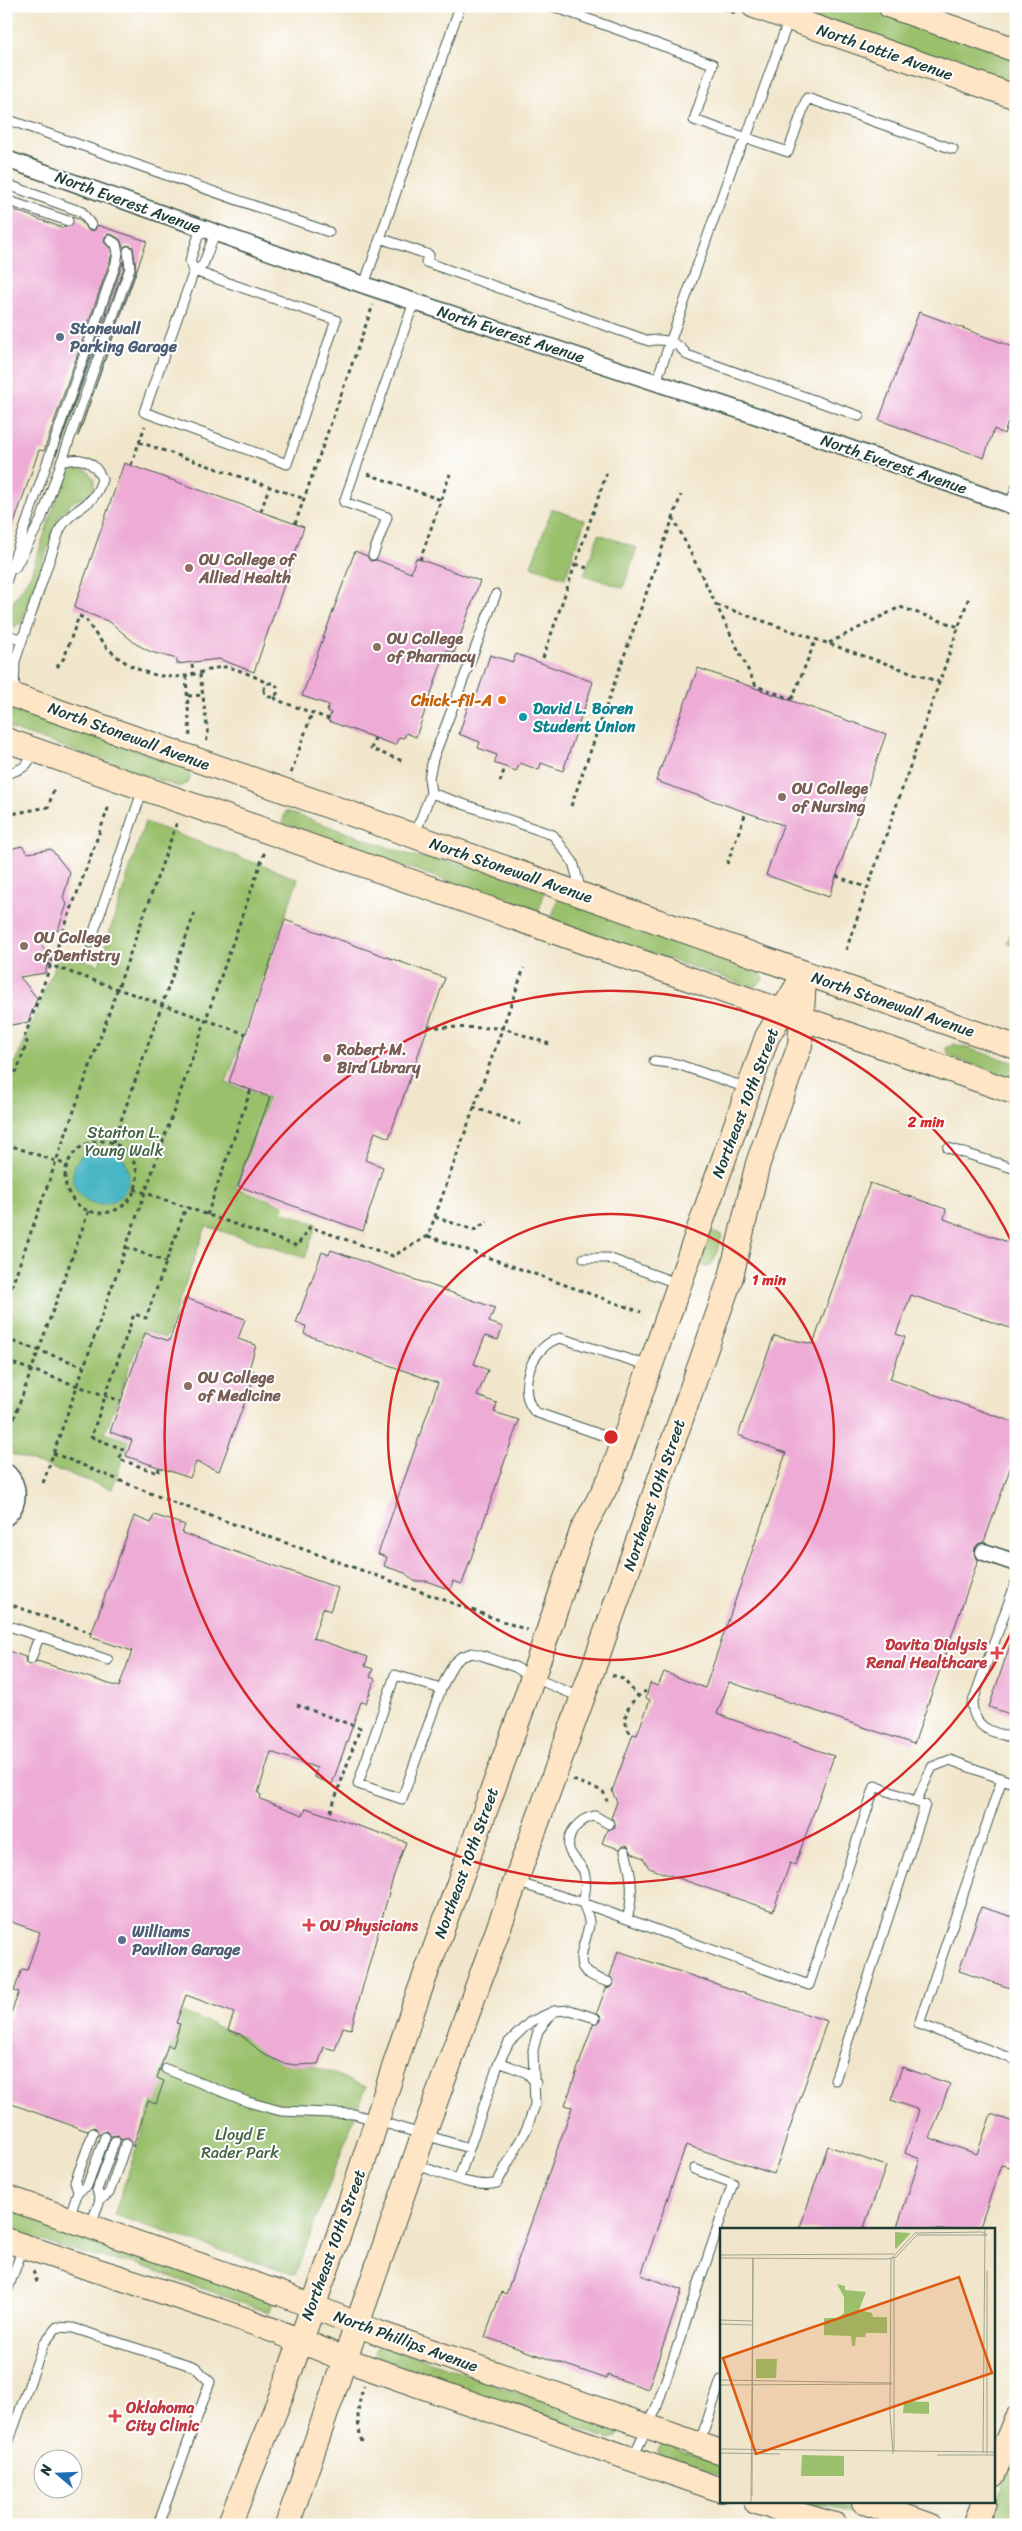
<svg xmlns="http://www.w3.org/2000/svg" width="1022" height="2531" viewBox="0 0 1022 2531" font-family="Sriracha,sans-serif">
<rect width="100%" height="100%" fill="#fff"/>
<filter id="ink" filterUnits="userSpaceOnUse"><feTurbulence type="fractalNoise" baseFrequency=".02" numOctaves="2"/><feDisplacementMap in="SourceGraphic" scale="10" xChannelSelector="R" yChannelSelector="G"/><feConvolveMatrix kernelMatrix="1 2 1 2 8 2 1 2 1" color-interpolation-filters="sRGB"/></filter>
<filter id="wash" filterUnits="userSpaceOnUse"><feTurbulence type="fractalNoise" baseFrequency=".0096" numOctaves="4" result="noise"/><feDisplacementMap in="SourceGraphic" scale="20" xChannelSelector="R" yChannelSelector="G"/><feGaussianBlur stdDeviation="1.12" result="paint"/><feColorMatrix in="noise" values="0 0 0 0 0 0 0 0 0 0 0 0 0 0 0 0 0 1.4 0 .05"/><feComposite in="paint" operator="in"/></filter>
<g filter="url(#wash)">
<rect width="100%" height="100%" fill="#f1e6cb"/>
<path fill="#9ac06c" stroke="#5c7e50" d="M772,6H866L1016,58V91Z
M79,467L88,471L94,480V488L88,496L74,501L59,516L22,622L14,627L6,619L7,611L31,574L64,476L69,469Z
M552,509L585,520L565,578L531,566Z
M599,534L637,548L623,588L584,575Z
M6,704L183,767L189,771L190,778L188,783L179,787L6,727Z
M286,811L413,856L479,867L545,891L538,913L282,823Z
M145,822L298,879L226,1083L268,1098L236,1188L284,1205L282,1212L317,1224L305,1258L206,1226L166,1338L143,1331L105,1433L129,1441L112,1489L6,1452V1065L16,1062L60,952L99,965Z
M560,895L758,968L764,979L756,986L751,987L551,919Z
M1016,919V946L1007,943Z
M954,1044L1016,1063V1079L950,1057L946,1048Z
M711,1232L722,1235L714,1261L708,1268L703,1266V1256Z
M182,2012L366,2087L295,2275L114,2215Z
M6,2210L20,2212L273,2302L269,2313L134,2263L92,2256L6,2230Z
M385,2346L613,2426L619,2430L617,2437L609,2439L380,2359L375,2353L377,2347Z
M660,2445H667L721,2463V2476L664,2457L657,2452Z
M1016,2448C1016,2471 1022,2507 1006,2523L994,2519L993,2511Z
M797,2502H833L899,2525C875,2525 855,2511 832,2507C819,2505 809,2506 797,2502Z"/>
<path fill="#49b6c5" stroke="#347a7c" d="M73 1176a28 28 0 1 1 56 0a28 28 0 1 1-56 0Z"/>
<g id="blocks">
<path fill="#edabd5" d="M6,207L63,228L72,225V217L79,219L89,231L95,230L97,225L147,241L78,436L136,270L133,247L128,245L123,247L120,239L113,235L108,234L105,237L104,242L110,248L112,253L110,261L44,451L39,450L9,538H6Z
M123,261L124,267L56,455L122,265Z
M919,312L1016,348V398L1004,434L994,429L984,458L879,420Z
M124,463L304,527L254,672L219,659L177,664V659L151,652L136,644L110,622L74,608Z
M355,551L367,556L370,561L377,560L411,573L416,558L480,581L454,653L446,650L416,737L406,733L404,738L399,737L395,745L328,721L331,713L327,711L329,705L302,696Z
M516,654L593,682L563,771L541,763L539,770L520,763L516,771L494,763L497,755L478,748L480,742L459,734L470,700L475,701L490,655L513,662Z
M698,668L886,734L829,897L766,875L783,825L656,781Z
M22,846L28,853L51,849L70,873L63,898L67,904L58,930L34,936L50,956L45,973L20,977L37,998L28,1022L6,1026V850Z
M285,920L445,978L389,1138L375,1132L365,1160L383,1167L363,1231L238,1186L270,1097L229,1082Z
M870,1183L946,1209L944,1219L1016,1245V1330L911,1295L896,1334L905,1337L890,1379L1016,1423V1452L984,1542L978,1544L975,1548L974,1554L978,1560L914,1744L729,1682L717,1714L834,1756L795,1865L790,1863L773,1911L649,1868L643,1858L632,1853L627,1845L619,1849L602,1843L607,1830L615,1827V1821L611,1818L617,1802L612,1791L633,1734L637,1735L650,1700L646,1698L650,1683L658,1686L664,1672L705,1688L786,1453L738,1435L774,1336L813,1344Z
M331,1250L495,1308L489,1322L503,1327L498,1340L485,1336L474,1364L488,1370L477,1396L497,1403L494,1412L519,1420L462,1584L453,1581L450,1590L427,1581H414L405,1573L384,1566L387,1557L378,1554L438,1383L304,1334L306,1326L296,1323L322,1252L329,1255Z
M185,1298L245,1319L238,1339L256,1345L249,1369L256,1372L219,1471L196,1462L190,1478L126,1456L132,1440L110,1432L145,1333L169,1341Z
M154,1515L185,1525L182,1533L338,1588L330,1611L323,1608L313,1638L368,1657L365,1666L373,1669L370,1677L375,1679L366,1703L361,1702L332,1784L314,1777L317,1768L271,1752L258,1793L261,1795L260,1799L303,1815L306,1808L406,1842L394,1875L351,2029L343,2027L335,2050L324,2047L318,2064L295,2065L283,2063L263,2054L240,2034L228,2030L234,2013L186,1995L176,2023L180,2024L173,2047L168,2045L157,2078L164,2081L156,2104L148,2101L133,2147L128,2138L121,2140L118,2135L111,2136L107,2131L99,2135L95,2127L87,2131L6,2102V2026L19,1992L14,1991L22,1969L27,1970L40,1932L6,1920V1650L25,1657L26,1663L29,1665L37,1661L119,1687L132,1651L90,1637L134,1516L151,1523Z
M1013,1636H1016V1716L989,1707Z
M981,1907L1016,1918V1990L959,1971Z
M618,1951L827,2021L774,2174L686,2145L641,2275L682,2290L648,2389L607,2375V2379L485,2337L501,2292L506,2294L572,2107L565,2105L593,2024L601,2020V2016L597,2012L606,1988L612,1987L614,1984L610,1976Z
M902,2067L950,2084L930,2138L977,2154L991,2114L1016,2123V2151L1010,2167L1001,2165L979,2230H896L920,2159L905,2153L919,2110L891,2100Z
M828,2146L886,2166L863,2230H799Z"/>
</g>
</g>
<g filter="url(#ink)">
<use href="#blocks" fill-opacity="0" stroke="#3e564b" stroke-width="1"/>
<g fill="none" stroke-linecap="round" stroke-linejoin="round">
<defs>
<path id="service" d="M552,6L713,64L694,120L788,152L807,98L953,149
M6,119L329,232
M6,184L82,212L91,225
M6,200L68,221
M380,238L429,255L426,262L649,341C665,338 677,342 687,355L859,416
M194,271L336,320L287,464L144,412L194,271L203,265L215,233
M194,271L190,261L201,228
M364,285L460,6
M656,382L735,159L746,138L789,19
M1010,505L1016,488
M373,555L387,517L344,502L414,302
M15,568L41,520L125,282L130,268L128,251
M6,582L116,263L118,253L116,244L110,240
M6,634L21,640
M14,693L15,661L60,529C75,504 94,509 102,479C94,460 80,456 61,462
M6,774C23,769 28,767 34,750
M431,793L429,778L433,759L496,594
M414,836L431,793L553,835L573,862L581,891
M90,943L143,789
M654,1061L677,1064L747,1088
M948,1148L1016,1169
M584,1258H608L679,1284
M622,1442L535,1412C515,1390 532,1345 560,1338L650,1366
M1016,1582L972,1704C975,1731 994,1732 1016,1739
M6,1625L108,1660
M31,1659L39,1637
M441,1689L395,1675L358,1784L402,1799L441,1689L453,1664L461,1657L472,1653L481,1655L515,1667L532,1677L582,1698
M1002,1779L919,2024L1016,2060
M916,1802L932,1767L950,1760L1016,1784
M516,1882L583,1903C585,1893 587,1883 584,1872C581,1864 571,1857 569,1849C566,1832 581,1818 595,1816L609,1824
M583,1903L627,1919C634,1895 632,1876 625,1851
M583,1903C585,1909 589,1916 589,1922C590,1926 587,1932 586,1937C577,1966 578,1972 608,1982
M627,1919L809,1985L875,1786L925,1805L835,2080
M499,2062L527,2073L536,2083
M166,2069L248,2102L281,2111L354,2114L469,2148
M414,2164C437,2171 475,2190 497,2183L527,2128L535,2105L533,2050L538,2031L554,2011
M459,2178L499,2062L509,2042L530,2022L554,2011L570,2010L595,2018
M78,2192L87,2186L105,2137
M100,2200L97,2190L115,2141
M69,2217L78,2192L75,2182L93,2133
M90,2226L100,2200L109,2193L126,2144
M6,2294L23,2248
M699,2445L721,2380
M6,2449L44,2343L57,2327L73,2328L195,2367L210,2382L158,2525
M632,2459L656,2409L733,2183L694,2169"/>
<path id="minor" d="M6,159L364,285L766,419L1016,507
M984,1552L1016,1563"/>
<path id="tertiary" d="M6,1475C17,1486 17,1503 6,1514"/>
<path id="secondary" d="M754,6L1016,97
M890,6L1016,50
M6,693L1016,1047
M6,740L1016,1093
M6,2197L282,2294L379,2333L721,2452
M6,2240C120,2280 236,2311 346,2360L721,2490
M993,2475L1016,2419
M756,2502L835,2525
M864,2502L929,2525
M229,2525L281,2396L349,2206L413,2009L521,1712L582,1531L611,1477L767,1037L805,973
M287,2525L424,2133L594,1666L731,1277L758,1163L800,1045L804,979
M975,2525L984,2502"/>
</defs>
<use href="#service" stroke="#3e564b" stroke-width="11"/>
<use href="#minor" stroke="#3e564b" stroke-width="19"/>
<use href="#tertiary" stroke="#3e564b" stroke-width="24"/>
<use href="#secondary" stroke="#3e564b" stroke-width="26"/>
<path stroke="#3e564b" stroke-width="3" stroke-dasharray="4 4" stroke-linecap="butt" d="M716,6L735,13
M139,442L305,499
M131,465L145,426
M368,474L441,500
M261,511L269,487
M673,517L756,686L792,699
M295,524L373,305
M420,560L450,474
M576,564L587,568
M717,605L939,682
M829,643L900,607L959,627
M543,658L608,469
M192,664L193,675
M57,667L64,658L79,616L86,619C105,655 143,682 185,676C196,675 217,666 226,667C234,667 261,679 268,684
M200,674L208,734L206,743
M186,676L190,737
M264 690a7 7 0 1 1 14 0a7 7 0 1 1-14 0Z
M188,696L203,695
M274,697L277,700L329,719
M792,699L816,639
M375,738L371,749L403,761
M291,773L312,713
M500,782L505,767
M571,806L681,495
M6,807L8,815
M6,815L48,807L55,787
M727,864L746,812
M836,876L868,888
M846,950L969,597
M47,964L246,1034
M428,1027L503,1028L549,1044
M6,1073L17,1071L27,1042L24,1038L109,806
M473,1107L520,1124
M65 1177a36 36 0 1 1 72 0a36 36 0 1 1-72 0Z
M113,1143L195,912
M6,1144L67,1165
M134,1189L297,1246L310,1227L393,1256L428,1236L524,968
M207,1215L251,1089
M435,1217L474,1230L487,1222
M428,1236L641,1312
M126,1247L166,1262
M6,1302L177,822
M6,1339L83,1366
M6,1441L89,1210
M53,1453L167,1500L527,1630
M159,1468L158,1473L119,1459L123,1449L91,1437L134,1314L146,1318L186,1207
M43,1483L265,851
M6,1603L92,1633
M612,1675L623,1679L638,1696
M297,1705L360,1728L329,1816
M630,1733C619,1716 630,1700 646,1691
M573,1780L603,1791L607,1801
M33,2271L38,2285
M362,2442C356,2421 357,2406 364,2386"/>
<use href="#service" stroke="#fff" stroke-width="9"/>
<use href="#minor" stroke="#fff" stroke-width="16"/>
<use href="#tertiary" stroke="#fff" stroke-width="21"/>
<use href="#secondary" stroke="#fee5c5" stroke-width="24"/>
<path stroke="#3e564b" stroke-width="3" stroke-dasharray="4 4" stroke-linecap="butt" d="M6,1361L121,1401"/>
</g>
</g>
<g fill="none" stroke="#d62828" stroke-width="2.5">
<circle cx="611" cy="1437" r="223"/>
<path d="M1015 1625A446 446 0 1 1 1015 1249"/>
</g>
<g fill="#5c6f8a" stroke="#fff" stroke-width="2">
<circle cx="60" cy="337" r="5"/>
<circle cx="122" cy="1940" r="5"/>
</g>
<g fill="#8d6e63" stroke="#fff" stroke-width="2">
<circle cx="189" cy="568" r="5"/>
<circle cx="377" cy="647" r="5"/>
<circle cx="782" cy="797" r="5"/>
<circle cx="24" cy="946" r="5"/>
<circle cx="327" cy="1058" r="5"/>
<circle cx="188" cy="1386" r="5"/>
</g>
<circle fill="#e8710a" stroke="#fff" stroke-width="2" cx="502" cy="700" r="5"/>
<circle fill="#0f9aa8" stroke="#fff" stroke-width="2" cx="523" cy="717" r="5"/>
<g fill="#e0444e" stroke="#fff" stroke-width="2">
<path d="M994.5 1645.5h5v5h5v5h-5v5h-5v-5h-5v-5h5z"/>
<path d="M306.5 1917.5h5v5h5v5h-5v5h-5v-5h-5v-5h5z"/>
<path d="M112.5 2408.5h5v5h5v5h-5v5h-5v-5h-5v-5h5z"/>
</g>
<g text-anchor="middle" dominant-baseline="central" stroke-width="4" stroke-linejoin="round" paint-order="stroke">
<g font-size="16" fill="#1f3d34" stroke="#fff">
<text transform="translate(885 52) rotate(19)">North Lottie Avenue</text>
<text transform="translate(128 202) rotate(20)">North Everest Avenue</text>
<text transform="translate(511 334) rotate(18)">North Everest Avenue</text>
<text transform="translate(894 464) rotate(19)">North Everest Avenue</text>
<text transform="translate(129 736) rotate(20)">North Stonewall Avenue</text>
<text transform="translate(511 870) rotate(19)">North Stonewall Avenue</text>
<text transform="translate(893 1004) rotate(19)">North Stonewall Avenue</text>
<text transform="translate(745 1103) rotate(-69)">Northeast 10th Street</text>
<text transform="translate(654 1495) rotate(-71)">Northeast 10th Street</text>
<text transform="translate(466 1863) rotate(-70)">Northeast 10th Street</text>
<text transform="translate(333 2245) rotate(-70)">Northeast 10th Street</text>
<text transform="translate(406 2341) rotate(20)">North Phillips Avenue</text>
</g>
<g font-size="16" font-weight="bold" fill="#4e5e75" stroke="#fff" text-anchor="start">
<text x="70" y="328">Stonewall<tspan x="70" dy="18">Parking Garage</tspan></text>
<text x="132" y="1931">Williams<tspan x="132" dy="18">Pavilion Garage</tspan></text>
</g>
<g font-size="16" font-weight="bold" fill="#785e54" stroke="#fff" text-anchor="start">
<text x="199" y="559">OU College of<tspan x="199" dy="18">Allied Health</tspan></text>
<text x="387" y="638">OU College<tspan x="387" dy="18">of Pharmacy</tspan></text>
<text x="792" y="788">OU College<tspan x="792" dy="18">of Nursing</tspan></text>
<text x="34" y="937">OU College<tspan x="34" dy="18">of Dentistry</tspan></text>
<text x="337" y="1049">Robert M.<tspan x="337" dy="18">Bird Library</tspan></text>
<text x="198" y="1377">OU College<tspan x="198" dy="18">of Medicine</tspan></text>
</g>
<g font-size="16" font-weight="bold" fill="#c56008" stroke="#fff" text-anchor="end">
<text x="492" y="700">Chick-fil-A</text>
</g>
<g font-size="16" font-weight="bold" fill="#0d838f" stroke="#fff" text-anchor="start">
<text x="533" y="708">David L. Boren<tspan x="533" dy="18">Student Union</tspan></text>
</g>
<g font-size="16" fill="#446445" stroke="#fff">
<text x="124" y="1132">Stanton L.<tspan x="124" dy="18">Young Walk</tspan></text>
<text x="240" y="2134">Lloyd E<tspan x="240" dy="18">Rader Park</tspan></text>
</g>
<g font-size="16" font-weight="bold" fill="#be3a42" stroke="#fff" text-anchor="start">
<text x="987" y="1644" text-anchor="end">Davita Dialysis<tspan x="987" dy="18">Renal Healthcare</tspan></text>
<text x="320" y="1925">OU Physicians</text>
<text x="126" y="2407">Oklahoma<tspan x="126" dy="18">City Clinic</tspan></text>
</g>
</g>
<g transform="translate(720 2228)">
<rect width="275" height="275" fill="#f1e6cb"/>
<path d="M175,4L191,5L176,21L175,20ZM117,56L125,58V62L146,64L139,82L152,85L153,89H167V105H146L145,109H136L135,118H132L131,108L104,107V90H118L124,85V69ZM36,131H57L56,150H36ZM184,173L209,174V186L183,185ZM82,227L124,228V248H81Z" fill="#9ac06c"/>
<path fill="none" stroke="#9da28f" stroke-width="1" d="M0,27L174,26M0,30L167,31L176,29L197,7H267M0,92L32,93M0,96L33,97M0,152L172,155M0,157L172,156M0,221L275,224M174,224V29M0,225L60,226M263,225L265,0M173,226L170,185L171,31L195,5L262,4L267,7M267,226V43M217,227H275M32,268L33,30M31,275L33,30"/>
<path fill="#de580e" fill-opacity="0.15" stroke="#de580e" stroke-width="2.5" d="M239,49L272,145L36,226L3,130Z"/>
<rect width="275" height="275" fill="none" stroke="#1f3d34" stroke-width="2.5"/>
</g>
<circle cx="611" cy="1437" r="8" fill="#d62828" stroke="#fff" stroke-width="2.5"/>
<g font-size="15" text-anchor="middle" font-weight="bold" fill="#d62828" stroke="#fff" stroke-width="4" stroke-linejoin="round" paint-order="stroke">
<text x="926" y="1127">2 min</text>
<text x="769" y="1285">1 min</text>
</g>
<rect width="1022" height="2531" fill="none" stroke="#fff" stroke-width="25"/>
<g transform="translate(58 2474) rotate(289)"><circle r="24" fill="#ffffff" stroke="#a5b1ae"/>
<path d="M0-4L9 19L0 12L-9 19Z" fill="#1f6fb2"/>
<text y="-8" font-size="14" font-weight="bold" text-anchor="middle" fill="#1f3d34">N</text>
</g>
</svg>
